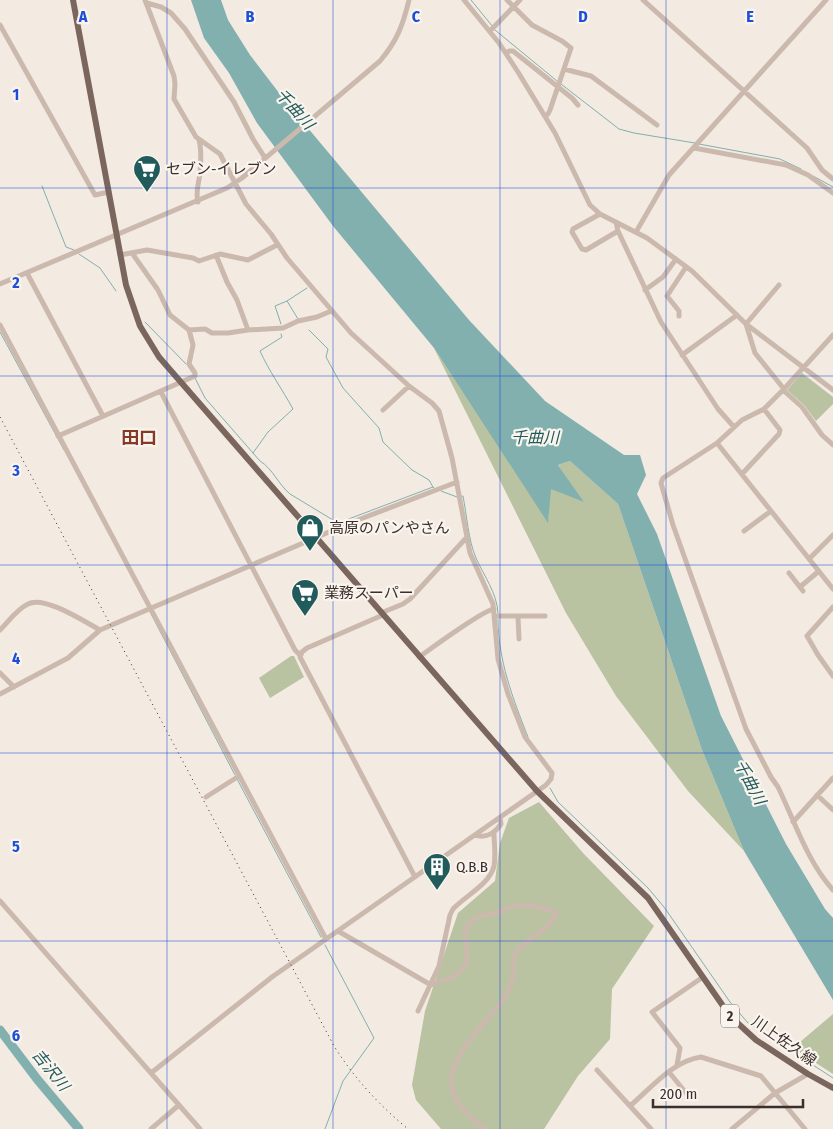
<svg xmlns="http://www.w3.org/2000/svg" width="833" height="1129" viewBox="0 0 833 1129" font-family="'Fira Sans Condensed','Noto Sans JP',sans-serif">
<rect width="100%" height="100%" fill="#f3eae2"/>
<path fill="#b9c2a1" d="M434,348L548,522L550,488L583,501L558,465L570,461L618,504L702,750L744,851L688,791L616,696L566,613Z
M802,373L833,397V404L816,421L804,405L787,390Z
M291,656H294L304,677L270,698L259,678Z
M539,802L583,853L654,926L612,989L610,1039L578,1076L544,1129H441L416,1100L412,1085L425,1011L458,913L495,881L500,843L509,818Z
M833,1014V1074L793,1048Z"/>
<path fill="#81b0af" d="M191,0H221L228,20L250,55L286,102L469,320L545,401L624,455H640L646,475L637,494L657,534L721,716L786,844L825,909L833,918V1000L744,851L702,750L618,504L570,461L558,465L584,502L551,489L548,523L434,348L333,226L257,123L229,73L204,38Z"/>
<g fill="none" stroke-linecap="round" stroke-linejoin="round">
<path stroke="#81b0af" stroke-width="1" d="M471,0L493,27
M495,30L557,81
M561,84L619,129L634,133L695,143
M699,144L780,159L801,169
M813,176L833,187
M42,186L66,247L74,250
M79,254L100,268L116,291
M298,319L287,301L307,288
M145,322L186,364
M281,324L275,306L287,301
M309,330L328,349L326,357L343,388L379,428L383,442L412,470L429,480L433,487
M0,332L64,450
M195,378L205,398L260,461C273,469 278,484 290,494L338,523L433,487L435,489
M253,453L268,432L293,409C282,389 269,371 260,351L282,337L281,334
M441,491L457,497
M462,496H463C467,516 468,539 476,558C484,576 497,593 498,613
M149,610L235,775
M498,619C498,660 513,699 528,737
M237,779L321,937
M550,788L558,802L648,888L664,907L730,1002L748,1023L833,1078
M325,1129L343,1081L374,1038L325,945"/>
<path stroke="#81b0af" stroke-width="9" d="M0,1030L37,1079L79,1129"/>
<path stroke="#ccb9ad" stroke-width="5" d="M145,0L174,76L175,84L174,99L196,137L220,154L246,204L271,234L287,258L351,333L409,386L432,403L439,411L452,458L470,553L493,604L498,659L508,694L525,737L552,773L551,779L546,785L272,977L151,1073
M464,0L499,43L518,72L555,133L590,205L600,214L647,238L692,271L746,324L833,390
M507,0L532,25L562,41L571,48L550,110L548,114L545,116
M643,0L807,148L822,170L833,179
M147,3L161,7L171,13L185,29L234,102L253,139L265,158
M0,25L95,195L109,192
M490,31L520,0
M506,53L509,51H513L572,98L578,105
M564,69L591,76L657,125
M694,148L786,165L808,175L833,193
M198,202C195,192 199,183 200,173C201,162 202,151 199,140
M600,214L573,229L572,232L582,249L586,250L618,231
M616,222L618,231L661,322L718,409L734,427
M636,232L669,175L826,0
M132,253L158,290L170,315L189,330L205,329L212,333H228L248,330L283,328L298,321L317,317L331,311
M120,255L147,250L193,258L199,261L220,254L248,260L277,245
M216,255L227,282L237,300L248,330
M27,273L103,416
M0,284L227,188L242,178L380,61C397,41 403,25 409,0
M779,285L746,324L755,353L784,389
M645,290L663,277L676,259
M679,316V311L667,296L686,267
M0,325L326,939
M833,335L784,389L764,409L742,420L717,443L663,478L661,483L673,525L746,729L771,777L778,787C795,822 807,861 833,890
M682,355L737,315
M783,390L802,407L822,435L833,445
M161,392L295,650L300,655
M383,410L409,386
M58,436L195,376V373L189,364L193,345L189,330
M717,443L833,589
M742,474L779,434L780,430L764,409
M744,531L771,511
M809,559L833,535
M789,573L803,591
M800,587L819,571
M833,607L807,636L818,655L833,676
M381,613L403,604L410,599L467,537
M383,615L307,648L302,652L300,657L415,877
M495,616H545
M518,617L519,639
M0,630C9,621 17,609 28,604C44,595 85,622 100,630
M419,657C432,648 483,610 494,609
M0,673L14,687
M0,694L68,658L100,630L350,523L457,482
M817,795L833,810
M206,797L239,776
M793,822L833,778
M475,835C486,839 495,833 501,824L500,818
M0,901L200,1129
M338,931L431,985C452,977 470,975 467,948C466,941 464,935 466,929C472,915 484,916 495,913C500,912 505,909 510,907C522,902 543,907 555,912L556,915C547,931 529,937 517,951C510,959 515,970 512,980C510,986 507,993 504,998C498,1008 489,1016 482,1025C446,1068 435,1092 485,1129
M418,1011L439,966L450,915L453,909C465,896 490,884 494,866C496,855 494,844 494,833
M677,1065L680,1048L652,1012L703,977
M597,1070L651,1129
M669,1072L690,1098
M631,1105C652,1087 673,1061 701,1057L761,1076L805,1129
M151,1129L179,1105
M732,1129L775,1093L808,1074"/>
<path stroke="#7b665d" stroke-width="6" d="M73,0L126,285L140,326L159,357L537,791L648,898L730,1016L756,1040L808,1074L833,1088"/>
<path stroke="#3a2f2c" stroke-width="1" stroke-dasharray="1 4" stroke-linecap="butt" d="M0,417L334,1046C354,1078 379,1105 408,1129"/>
</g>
<path fill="none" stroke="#1d4ed8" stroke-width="1" stroke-opacity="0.55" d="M167,0V1129M333,0V1129M500,0V1129M666,0V1129M0,188H833M0,376H833M0,565H833M0,753H833M0,941H833"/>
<defs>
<symbol id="supermarket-pin" viewBox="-11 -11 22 30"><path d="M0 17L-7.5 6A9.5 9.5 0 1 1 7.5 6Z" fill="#225b5b" stroke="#faf4ee"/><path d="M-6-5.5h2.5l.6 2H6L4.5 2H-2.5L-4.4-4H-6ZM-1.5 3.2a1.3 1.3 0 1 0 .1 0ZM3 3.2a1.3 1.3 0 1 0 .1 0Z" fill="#fff"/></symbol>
<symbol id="shop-pin" viewBox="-11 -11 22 30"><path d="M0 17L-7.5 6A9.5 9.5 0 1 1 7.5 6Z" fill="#225b5b" stroke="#faf4ee"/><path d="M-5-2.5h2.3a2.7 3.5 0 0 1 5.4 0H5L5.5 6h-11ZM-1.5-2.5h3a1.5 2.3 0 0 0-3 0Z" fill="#fff"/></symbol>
<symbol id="building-pin" viewBox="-11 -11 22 30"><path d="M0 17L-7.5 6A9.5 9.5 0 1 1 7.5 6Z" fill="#225b5b" stroke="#faf4ee"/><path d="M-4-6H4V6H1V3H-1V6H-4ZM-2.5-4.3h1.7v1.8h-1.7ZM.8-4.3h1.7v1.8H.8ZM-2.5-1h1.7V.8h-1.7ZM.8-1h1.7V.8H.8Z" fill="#fff"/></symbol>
</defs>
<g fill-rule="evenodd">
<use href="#supermarket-pin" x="131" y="153" width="32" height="43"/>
<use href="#shop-pin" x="294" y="512" width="32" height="43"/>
<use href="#supermarket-pin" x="289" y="577" width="32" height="43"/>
<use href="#building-pin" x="421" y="851" width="32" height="43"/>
</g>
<g text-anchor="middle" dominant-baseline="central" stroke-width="4.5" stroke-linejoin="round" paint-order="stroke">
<rect fill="#faf4ee" stroke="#746a66" stroke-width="1" x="721" y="1004.5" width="18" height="23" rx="4"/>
<g font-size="14" font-weight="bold" fill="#3a2f2c">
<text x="730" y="1016">2</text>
</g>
<g font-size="15" fill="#3a2f2c" stroke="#faf4ee" text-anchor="start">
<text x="166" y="169">セブン-イレブン</text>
<text x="329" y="528">高原のパンやさん</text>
<text x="324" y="593">業務スーパー</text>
<text x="456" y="867">Q.B.B</text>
</g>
<g font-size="15" fill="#3a2f2c" stroke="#faf4ee">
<text transform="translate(784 1041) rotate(35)">川上佐久線</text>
</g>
<g font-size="16" font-style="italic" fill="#225b5b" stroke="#faf4ee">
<text transform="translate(295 109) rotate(48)">千曲川</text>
<text x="535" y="437">千曲川</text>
<text transform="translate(750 782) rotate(62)">千曲川</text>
<text transform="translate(51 1070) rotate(51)">吉沢川</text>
</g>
<g font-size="18" font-weight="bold" fill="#873826" stroke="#faf4ee">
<text x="139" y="438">田口</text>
</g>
</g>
<g font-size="16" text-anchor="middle" font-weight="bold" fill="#1d4ed8" stroke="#faf4ee" stroke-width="4.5" stroke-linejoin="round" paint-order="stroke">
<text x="83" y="22">A</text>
<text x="250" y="22">B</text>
<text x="416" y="22">C</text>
<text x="583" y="22">D</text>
<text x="750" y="22">E</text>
<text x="16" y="100">1</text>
<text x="16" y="288">2</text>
<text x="16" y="476">3</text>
<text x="16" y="664">4</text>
<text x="16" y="852">5</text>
<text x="16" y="1041">6</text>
</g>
<path d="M653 1099v8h150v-8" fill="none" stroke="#3a2f2c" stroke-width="2.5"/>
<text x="660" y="1099" font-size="15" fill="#3a2f2c" stroke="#faf4ee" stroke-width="4" paint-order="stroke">200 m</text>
</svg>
